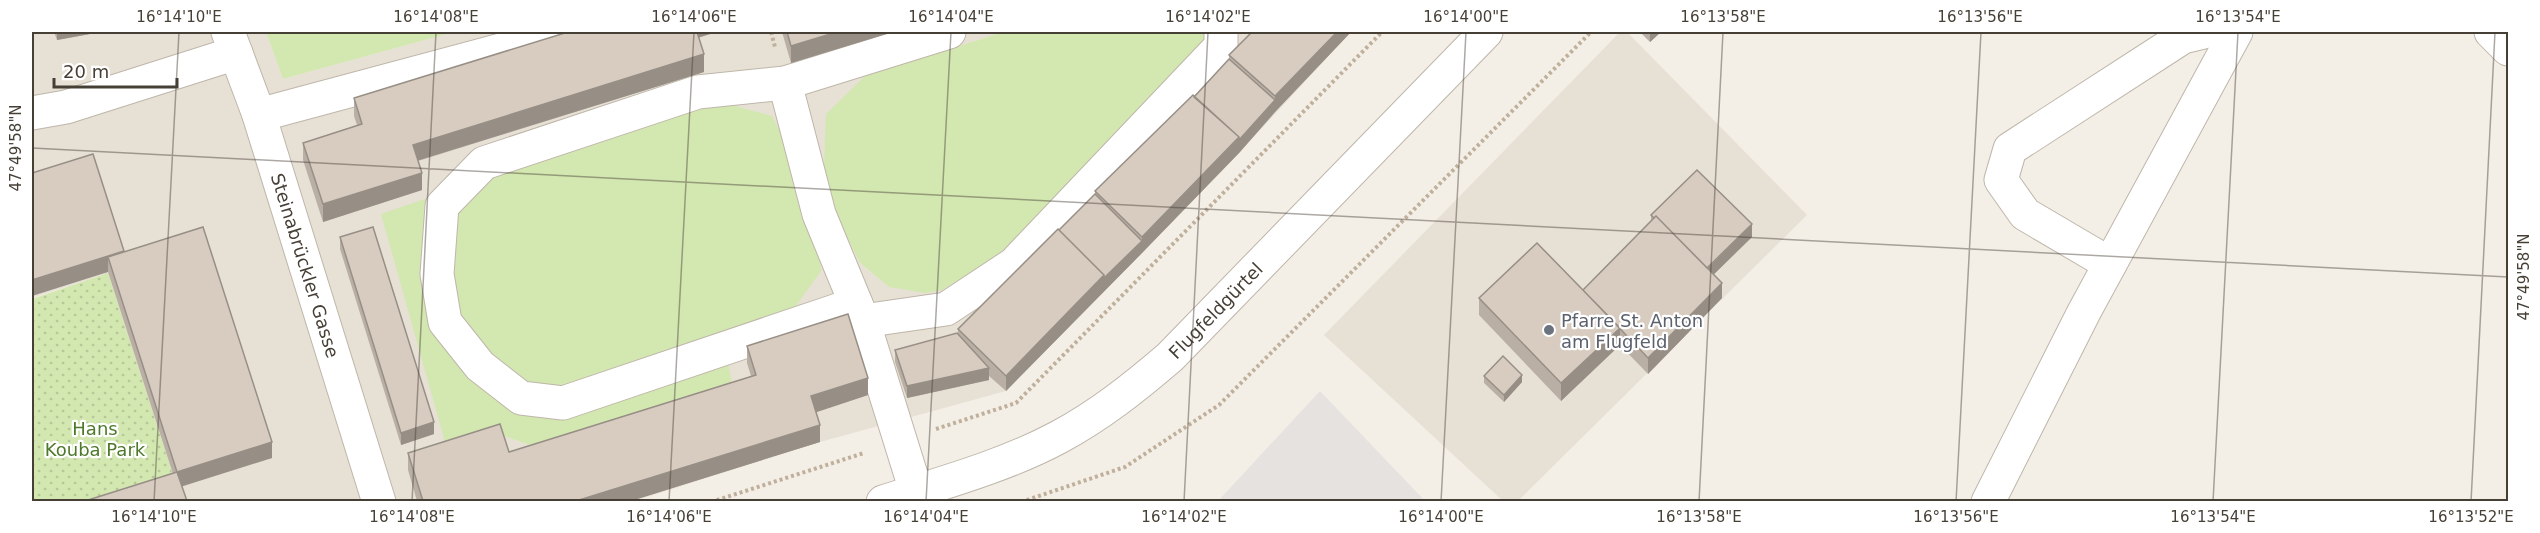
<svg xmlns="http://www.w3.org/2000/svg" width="2540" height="533" viewBox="0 0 2540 533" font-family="'DejaVu Sans',sans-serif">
<defs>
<pattern id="park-dots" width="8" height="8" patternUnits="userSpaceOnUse" patternTransform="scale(1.5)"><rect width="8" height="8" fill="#d3e7b0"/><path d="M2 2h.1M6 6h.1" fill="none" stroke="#b6c798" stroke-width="1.8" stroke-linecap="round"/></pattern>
</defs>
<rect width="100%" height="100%" fill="#f3efe7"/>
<path fill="#e7e0d5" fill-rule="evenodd" d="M32,32H266L283,79L454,32H1003L865,76L838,220L860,263L889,287L1207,32H1351L1239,153L1006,391L820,442L631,502L134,501L108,273L32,298ZM734,393L541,449L501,435Z
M1620,32H1627L1807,215L1518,501H1503L1324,335Z"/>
<path fill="#d3e7b0" d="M266,32H454L283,79Z
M1003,32H1207L1206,44L1002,253L942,290L925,293L889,287L860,263L838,220L824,165L826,114L865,76Z
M713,100L772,116L791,153L818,236L821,271L790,314L722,334L734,393L541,449L501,435L447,449L381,214Z"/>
<path fill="url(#park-dots)" d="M108,273L177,488L134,501H32V299Z"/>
<path fill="#e5e2df" d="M1320,391L1425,501H1218Z"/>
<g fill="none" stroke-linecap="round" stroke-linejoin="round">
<defs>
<g id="minor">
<path id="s1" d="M228,32L259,115L379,502"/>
<path d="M2491,32L2508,49"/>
<path d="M785,83L819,214L863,321L916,491"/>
<path d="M32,113L66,107L236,53"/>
<path d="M259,115L568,32"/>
<path d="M2110,264L2025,214L2001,180L2010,149L2183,37L2204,32"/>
<path d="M856,304L563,403L521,398L480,366L445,322L437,274L442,206L484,163L698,92L785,83L949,32"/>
<path d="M863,321L946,309L1014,264L1221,46V32"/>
<path id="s2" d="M883,502C942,483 1005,466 1059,437C1100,415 1135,387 1170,357L1486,32"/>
<path d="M1988,502L2084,312L2236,32"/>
</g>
</defs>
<use href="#minor" stroke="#bfb6aa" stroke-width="35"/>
<path stroke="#c0b09b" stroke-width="4" stroke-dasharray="3 3" stroke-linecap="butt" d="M771,32L775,47
M936,429L1016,403L1382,32
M711,502L864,453
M1021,502L1125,467L1219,405L1591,32"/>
<use href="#minor" stroke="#fff" stroke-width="33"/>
</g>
<path fill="#baafa5" d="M54,32H101L57,40Z
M782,32H893L791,63Z
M1351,32L1275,112L1239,153L1142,253L1006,391L989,376V380L907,398L895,362V350L958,335V329L1059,230L1095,194V191L1194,97L1229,59V55Z
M1640,32H1661L1650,42Z
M699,37L704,72L418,161L422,190L323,222L303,160V143L357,125L354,116V98Z
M32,173L124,253L272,458L173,474L108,272Z
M1651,215L1752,237L1713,275L1722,298L1648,374L1620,345L1561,401L1479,315V298L1583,290L1651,220Z
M340,237L434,434L401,445L340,249Z
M747,346L868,395L816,412L820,442L631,501H417L408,470V453L509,452L751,376L747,363Z
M1484,376L1522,382L1504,402L1484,383Z"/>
<path fill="#978f86" d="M57,32H101L57,40Z
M694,32H717L694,39Z
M837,32H893L791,63V46Z
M1337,32H1351L1275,112V96Z
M1650,32H1661L1650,42Z
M704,54V72L413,162V145Z
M1275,100V112L1239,153L1142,253L1006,391V376L1104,275L1142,241V237Z
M422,173V190L323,222V204Z
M1752,224V237L1706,282V270Z
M124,251V267L108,257V272L32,296V280Z
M1722,283V298L1648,374V358Z
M1620,328V345L1561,401V383Z
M989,368V380L907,398V386Z
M1522,375V382L1504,402V395Z
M868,378V395L811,414V396Z
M434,422V434L401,445V433Z
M820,425V442L631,501H576Z
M272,442V458L177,488V472Z"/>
<path fill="#d8ccc0" stroke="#978f86" stroke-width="1.5" d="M568,32H697L704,54L413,145L422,173L323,204L303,143L362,124L354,98Z
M787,32H837L791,46Z
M1252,32H1337L1275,96L1229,55Z
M1229,59L1275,100L1239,140V137L1194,97Z
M1193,95L1239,137L1142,237L1095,191Z
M93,154L124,251L32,280V173Z
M1697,170L1752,224L1707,268L1656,216L1654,218L1651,215Z
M1095,194L1142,241L1104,278V275L1059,230Z
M1656,216L1722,283L1648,358L1583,290Z
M203,227L272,442L177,472L108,257Z
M373,227L434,422L401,433L340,237Z
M1058,229L1104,275L1006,376L958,329Z
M1537,243L1620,328L1561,383L1479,298Z
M848,314L868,378L811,396L820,425L576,501H480V500L475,501H423L408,453L500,424L509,452L756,375L747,346Z
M957,333L989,368L907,386L895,350Z
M1503,356L1522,375L1504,395L1484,376Z
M177,472L187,501H85Z"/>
<path fill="none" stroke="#463f36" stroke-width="1.5" stroke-opacity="0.45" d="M32,148L2508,277M154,502L179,32M412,502L436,32M669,502L694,32M926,502L951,32M1184,502L1208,32M1441,502L1466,32M1699,502L1723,32M1956,502L1981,32M2213,502L2238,32M2471,502L2495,32"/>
<circle fill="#6b7280" stroke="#fff" stroke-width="2" cx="1549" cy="330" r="6"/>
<g text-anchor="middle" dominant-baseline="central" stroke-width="4.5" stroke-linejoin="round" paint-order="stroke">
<g font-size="18" fill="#463f36" stroke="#fff">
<text stroke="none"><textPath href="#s1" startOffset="246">Steinabrückler Gasse</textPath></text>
<text stroke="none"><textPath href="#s2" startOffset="390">Flugfeldgürtel</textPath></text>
</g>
<g font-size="18" fill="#5b616d" stroke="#fff" text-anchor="start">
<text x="1561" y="320">Pfarre St. Anton<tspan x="1561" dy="21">am Flugfeld</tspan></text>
</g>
<g font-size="18" fill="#4e782a" stroke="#fff">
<text x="95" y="428">Hans<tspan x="95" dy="21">Kouba Park</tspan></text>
</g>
</g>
<rect width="2540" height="533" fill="none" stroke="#ffffff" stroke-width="66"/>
<path d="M54 78v9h123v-9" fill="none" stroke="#463f36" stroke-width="3"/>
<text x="63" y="78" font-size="18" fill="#463f36" stroke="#ffffff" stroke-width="4.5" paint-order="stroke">20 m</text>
<rect x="33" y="33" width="2474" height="467" fill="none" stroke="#463f36" stroke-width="2"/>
<g font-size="15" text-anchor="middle" fill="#463f36">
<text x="179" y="22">16°14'10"E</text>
<text x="436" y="22">16°14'08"E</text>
<text x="694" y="22">16°14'06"E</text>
<text x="951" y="22">16°14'04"E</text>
<text x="1208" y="22">16°14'02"E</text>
<text x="1466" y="22">16°14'00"E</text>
<text x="1723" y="22">16°13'58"E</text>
<text x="1980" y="22">16°13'56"E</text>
<text x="2238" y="22">16°13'54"E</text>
<text transform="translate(16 148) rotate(-90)" y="5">47°49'58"N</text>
<text transform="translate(2524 277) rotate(-90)" y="5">47°49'58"N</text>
<text x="154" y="522">16°14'10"E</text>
<text x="412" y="522">16°14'08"E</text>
<text x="669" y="522">16°14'06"E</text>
<text x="926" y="522">16°14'04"E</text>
<text x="1184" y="522">16°14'02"E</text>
<text x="1441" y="522">16°14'00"E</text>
<text x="1699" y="522">16°13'58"E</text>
<text x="1956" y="522">16°13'56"E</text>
<text x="2213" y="522">16°13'54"E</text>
<text x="2471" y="522">16°13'52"E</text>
</g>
</svg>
